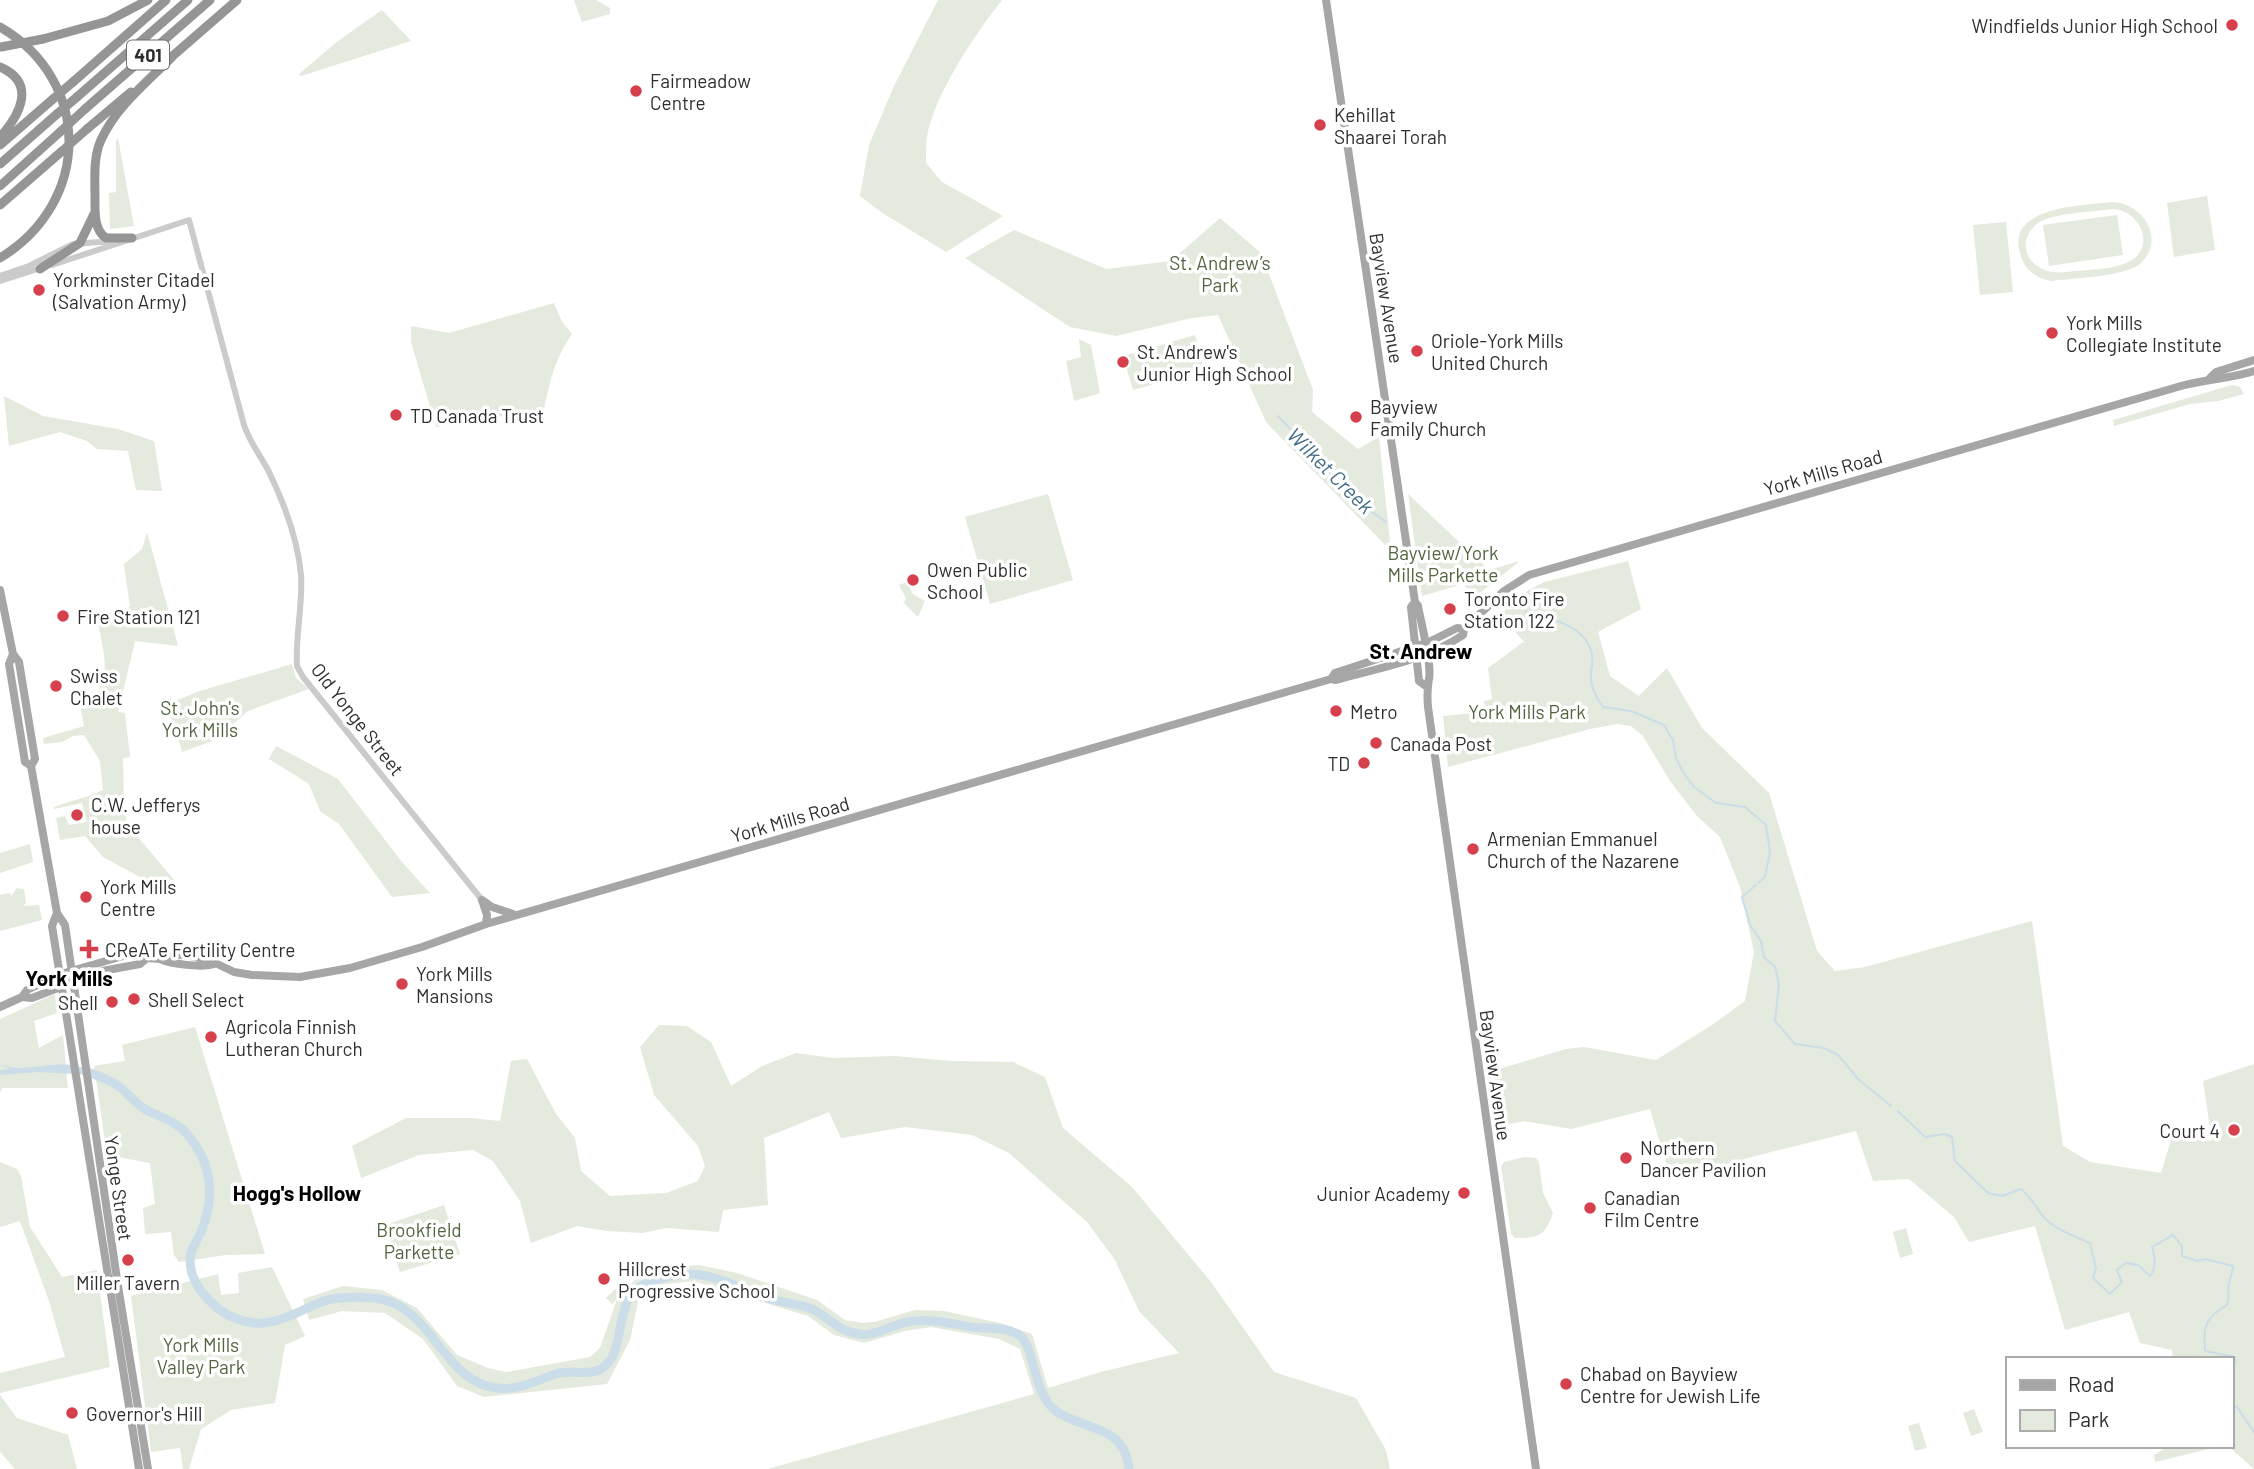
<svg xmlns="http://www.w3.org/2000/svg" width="2254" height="1469" viewBox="0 0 2254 1469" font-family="Barlow,sans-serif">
<rect width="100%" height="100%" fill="#fff"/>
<path fill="#e4eadd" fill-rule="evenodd" d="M574,0H596L610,8V14L582,22Z
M938,0H1002C975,34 935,94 927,136C926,145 926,155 926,163L942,182L1003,216L946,252L881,212L860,196L869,145L894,86Z
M382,10L411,41L301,76L299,74L338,41Z
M118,138L134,226L110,229L109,193L116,192V141Z
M2207,196L2215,250L2174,257L2167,203Z
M2112,202C2143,203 2166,239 2141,263C2127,277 2071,278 2051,281C2039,279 2026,271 2022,259C2000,206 2081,206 2112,202ZM2112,209C2139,209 2157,246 2130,261C2115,270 2083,270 2066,272C2032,277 2011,244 2038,223C2051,213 2094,212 2112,209Z
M2117,215L2123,255L2049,266L2043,225Z
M1220,218L1261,253L1313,390L1312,412L1358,449L1379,437L1391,551L1266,422L1218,315L1192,318L1116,336L1070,327L965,258L1014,230L1106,269L1171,261Z
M2006,222L2013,292L1980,295L1973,225Z
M554,303L562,322L572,334C555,358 550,381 544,409L436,427L411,342V326L449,333Z
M1195,335L1204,370L1133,390L1123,356Z
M1079,339L1091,345L1100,393L1074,401L1066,361L1081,357Z
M2232,385L2240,387L2244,394L2218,401L2190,404L2114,426L2113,420Z
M4,396L43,416L118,429L154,441L162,491L136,490L128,451L97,449L87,441L60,432L9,446Z
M1048,494L1073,580L990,604L965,517Z
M1408,494L1489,570L1520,561L1476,596L1463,584L1422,596Z
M147,532L178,646L135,641L118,712L125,713L130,757L123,758L124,808L127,824L174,880L149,882L103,857L85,836L60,840L56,818L65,816L69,825L87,822L82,803L54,809V807C69,801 87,798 103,790L100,761L84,735L73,736L62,742L44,744L43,738L84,726L81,709C117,681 103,656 97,616L130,607L124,564L142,549Z
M1628,561L1641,609L1598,632L1610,676L1639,696L1667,668L1702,728L1769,793L1817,951L1835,971L1865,967L2032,921L2063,1146L2090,1162L2161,1173L2172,1137L2212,1141L2203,1081L2254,1064V1469L2228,1446H2231V1359H2173L2172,1350L2140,1343L2129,1312L2065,1330L2035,1226L1969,1242L1954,1217L1909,1179L1873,1181L1856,1131L1755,1156L1671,1180L1650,1109L1571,1129L1524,1121L1497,1127L1489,1072L1566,1049L1584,1047L1656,1060L1712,1025L1745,1001L1754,952L1740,887L1720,837L1697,816L1670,781L1643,736L1631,726L1617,724L1590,729L1448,767L1443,716L1486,712L1484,701L1492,699L1488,668L1523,642L1526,644L1500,615L1527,591L1544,582Z
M907,582L913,594L925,601L918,617L904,603L906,598L899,585Z
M292,664L296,678L309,689L248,711L215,740L182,752L174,725L165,705L200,691Z
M276,746L338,779L402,862L430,893L392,897L339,824L320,811L309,784L269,759Z
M30,844L33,862L0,873V853Z
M17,888L24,889L26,903L23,906L39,905L42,920L0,931V895L10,893L11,896Z
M55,994L57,1013L34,1021L39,1048L63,1035L68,1088H2L0,1093V1019Z
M659,1025L687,1026L711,1042L731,1086L762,1066L796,1053L833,1058L895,1056L951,1061L1013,1062L1045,1077L1063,1128L1132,1187L1211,1282L1274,1372L1356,1398L1386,1450L1390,1469H768L1034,1394L1020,1349L999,1339L931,1327L905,1331L864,1343L834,1335L808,1316L693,1281L659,1285L639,1297L630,1340L607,1384L484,1397L457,1386L423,1339L385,1313L342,1311L309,1320L303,1299L343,1286L382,1290L417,1308L457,1355L488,1368L506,1372L590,1357L600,1348L617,1299L612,1304L606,1298L622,1283L628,1286L649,1269L699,1265L737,1273L817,1300L845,1320L862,1323L874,1322L915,1310L944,1311L1000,1323L1032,1334L1048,1388L1101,1372L1179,1353L1139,1311L1115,1260L1087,1222L1009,1153L972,1135L905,1127L841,1138L829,1112L764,1138L768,1205L723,1210L719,1232L666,1228L643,1233L607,1231L577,1226L531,1243L520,1201L493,1161L473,1150L419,1155L361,1178L352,1146L406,1118H469L500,1121L511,1061L527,1059L556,1114L575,1138L581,1171L610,1196L666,1193L698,1181L705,1166L698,1146L654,1095L640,1047Z
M195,1027L265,1254L226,1255L179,1262L174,1255L171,1232L145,1234L143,1208L155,1204L150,1163L107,1155L94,1066L125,1061L122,1045Z
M1524,1157L1536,1158L1539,1162L1543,1193L1553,1213C1545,1236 1539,1238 1515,1238L1511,1234L1501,1166L1504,1162Z
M0,1162L17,1169L21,1176L30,1227L62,1277L97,1270L110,1367L0,1393V1373L65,1357L49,1301L20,1221L0,1227Z
M444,1205L460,1254L400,1272L385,1225Z
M1906,1228L1913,1254L1900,1258L1893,1232Z
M272,1267L305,1336L285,1345L275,1403L231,1410L201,1429L189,1469H183L180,1448L151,1452L131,1296L218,1274L221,1295L239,1293L238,1273Z
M0,1395L17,1418L68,1435L77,1469H15L0,1452Z
M1974,1409L1983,1432L1971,1436L1963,1413Z
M1919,1423L1927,1448L1915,1451L1908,1426Z
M2168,1446H2209V1449L2155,1462L2154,1455Z"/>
<path fill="#cadde8" d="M0,1065C6,1065 11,1068 17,1068C43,1069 72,1056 95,1075L39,1072L0,1075V1070L10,1069Z"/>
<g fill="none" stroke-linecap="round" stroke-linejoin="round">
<path stroke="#cadde8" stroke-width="2" d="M1278,416L1366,508L1386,522
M1525,612C1549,618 1587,625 1592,655C1593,660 1592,666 1591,672C1590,687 1595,695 1603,707L1631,711L1664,725L1673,740L1676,758L1683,772L1694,787L1716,803L1745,807L1766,825L1770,852L1765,877L1758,883
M1756,885L1742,897L1750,925L1761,941L1764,957L1775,967L1779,984L1775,1021L1795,1044L1824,1048L1838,1055L1859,1080L1891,1106
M1898,1111L1925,1137L1945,1134L1952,1137L1955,1161L1988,1193L2002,1196L2021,1189C2030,1197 2035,1205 2042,1215C2053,1229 2074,1236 2090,1243L2096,1268L2093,1278L2110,1294L2122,1282L2117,1270L2126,1263L2138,1265L2150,1276C2157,1267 2155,1258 2152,1247L2173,1235L2182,1246V1256L2197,1261L2205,1259L2233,1266C2233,1272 2230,1276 2229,1283C2227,1291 2230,1297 2227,1305C2205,1318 2203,1326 2205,1351L2235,1357V1365L2231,1369
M2231,1405L2237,1407L2254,1432"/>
<path stroke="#cadde8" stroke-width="9" d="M85,1071C96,1075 108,1079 118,1086C128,1092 134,1103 145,1109C159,1117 176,1121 187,1134C211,1161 215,1194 203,1227C200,1236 194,1244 191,1253C185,1281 213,1310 237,1319C270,1332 295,1312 324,1301C339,1296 374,1296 388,1301C434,1316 447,1383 497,1388C519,1391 539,1379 559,1373C572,1370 589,1376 601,1369C632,1351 605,1291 658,1279C668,1277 682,1273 693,1274C721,1276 747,1292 774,1300C786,1303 798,1304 809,1308C827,1314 835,1331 859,1334C875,1337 891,1325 907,1322C930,1318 948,1323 970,1327C985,1329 1006,1326 1019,1335C1036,1347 1032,1394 1056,1411C1084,1431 1125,1424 1129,1469"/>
<path stroke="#cbcbcb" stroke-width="6" d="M52,265L189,220L244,425C250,443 261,456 269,472C284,503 298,541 301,575C303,606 295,636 297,666L303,677L482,900
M0,276L29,266L73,244L113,241
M0,281L41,268"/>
<path stroke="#a6a6a6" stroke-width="8" d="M1326,0L1415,602L1418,606C1421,623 1432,664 1429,679C1427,689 1427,696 1428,707L1536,1469
M2209,379L2216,372L2254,360
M0,590L13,654L19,662L35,759L31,766L57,913L65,925L118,1286L148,1469
M1415,602L1411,607L1419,681L1426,686
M13,654L9,664L25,762L31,766
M1331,679L1335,673L1429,642L1457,628L1464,629
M482,900L492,907L513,914
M482,900L487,915L486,924
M57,913L52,926L139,1469
M160,959C171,964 202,968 214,964
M22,997L27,990L61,974L123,956L138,954L147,958L160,959L168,955H185L207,959L234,972L252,975L300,977L350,968L422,947L486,924L1331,679L1336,680C1379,668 1426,660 1463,635L1464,629L1504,591L1529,575L2181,386C2206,379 2229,379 2254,371
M0,1007L22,997L32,998L102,971L140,964L147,958"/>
<path stroke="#959595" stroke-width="9" d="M0,27C93,81 91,203 0,258
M43,39L108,21L148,0
M168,60L237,0
M0,67C37,83 20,115 0,137
M73,82L166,0
M77,97L188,0
M85,109L210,0
M87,129L131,92
M0,145L53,99
M0,164L57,114
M0,186L60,132
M0,205L61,152
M132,238H106C94,230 95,213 95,199C95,180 93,157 101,140C116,107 147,82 172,57
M40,269L80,243L94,214"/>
<path stroke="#959595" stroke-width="9" d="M1,47L43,39
M53,99L73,82
M57,114L77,97
M60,132L85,109
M61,152L87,129"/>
</g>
<g fill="#d5404c" stroke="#fff" stroke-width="2.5">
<circle cx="2232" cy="25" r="7"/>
<circle cx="636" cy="91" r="7"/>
<circle cx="1320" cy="125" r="7"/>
<circle cx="39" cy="290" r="7"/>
<circle cx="2052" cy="333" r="7"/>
<circle cx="1417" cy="351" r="7"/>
<circle cx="1123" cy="362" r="7"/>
<circle cx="396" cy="415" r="7"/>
<circle cx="1356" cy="417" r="7"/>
<circle cx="913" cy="580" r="7"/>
<circle cx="1450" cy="609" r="7"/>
<circle cx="63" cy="616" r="7"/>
<circle cx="56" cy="686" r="7"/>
<circle cx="1336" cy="711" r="7"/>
<circle cx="1376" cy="743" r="7"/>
<circle cx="1364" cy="763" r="7"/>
<circle cx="77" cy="815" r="7"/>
<circle cx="1473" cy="849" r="7"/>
<circle cx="86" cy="897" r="7"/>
<path d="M85.5 938.5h7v7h7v7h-7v7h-7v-7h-7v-7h7z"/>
<circle cx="402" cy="984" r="7"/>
<circle cx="134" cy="999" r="7"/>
<circle cx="112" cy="1002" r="7"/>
<circle cx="211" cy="1037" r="7"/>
<circle cx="2234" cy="1130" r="7"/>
<circle cx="1626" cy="1158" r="7"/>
<circle cx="1464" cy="1193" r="7"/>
<circle cx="1590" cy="1208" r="7"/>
<circle cx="128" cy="1260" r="7"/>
<circle cx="604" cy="1279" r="7"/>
<circle cx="1566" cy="1384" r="7"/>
<circle cx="72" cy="1413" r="7"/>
</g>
<g text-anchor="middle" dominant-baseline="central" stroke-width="7" stroke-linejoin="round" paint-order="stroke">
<rect fill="#fff" stroke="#6d6d6d" stroke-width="2" x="127" y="40.5" width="42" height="29" rx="5"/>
<g font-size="18" font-weight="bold" fill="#2e2e2e">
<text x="148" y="55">401</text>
</g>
<g font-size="19" fill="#2e2e2e" stroke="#fff" text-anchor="start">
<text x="2218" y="25" text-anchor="end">Windfields Junior High School</text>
<text x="650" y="80">Fairmeadow<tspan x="650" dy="22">Centre</tspan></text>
<text x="1334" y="114">Kehillat<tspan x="1334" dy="22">Shaarei Torah</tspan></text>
<text x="53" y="279">Yorkminster Citadel<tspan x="53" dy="22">(Salvation Army)</tspan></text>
<text x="2066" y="322">York Mills<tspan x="2066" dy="22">Collegiate Institute</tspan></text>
<text x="1431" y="340">Oriole-York Mills<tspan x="1431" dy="22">United Church</tspan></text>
<text x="1137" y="351">St. Andrew's<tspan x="1137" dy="22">Junior High School</tspan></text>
<text x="1370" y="406">Bayview<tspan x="1370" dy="22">Family Church</tspan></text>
<text x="410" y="415">TD Canada Trust</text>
<text x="927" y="569">Owen Public<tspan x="927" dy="22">School</tspan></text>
<text x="1464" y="598">Toronto Fire<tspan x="1464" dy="22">Station 122</tspan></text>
<text x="77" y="616">Fire Station 121</text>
<text x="70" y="675">Swiss<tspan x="70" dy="22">Chalet</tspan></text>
<text x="1350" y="711">Metro</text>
<text x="1390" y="743">Canada Post</text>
<text x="1350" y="763" text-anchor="end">TD</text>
<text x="91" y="804">C.W. Jefferys<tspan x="91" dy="22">house</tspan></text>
<text x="1487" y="838">Armenian Emmanuel<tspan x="1487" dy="22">Church of the Nazarene</tspan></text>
<text x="100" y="886">York Mills<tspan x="100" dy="22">Centre</tspan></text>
<text x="105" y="949">CReATe Fertility Centre</text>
<text x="416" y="973">York Mills<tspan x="416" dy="22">Mansions</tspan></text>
<text x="148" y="999">Shell Select</text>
<text x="98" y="1002" text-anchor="end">Shell</text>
<text x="225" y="1026">Agricola Finnish<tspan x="225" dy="22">Lutheran Church</tspan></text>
<text x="2220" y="1130" text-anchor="end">Court 4</text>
<text x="1640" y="1147">Northern<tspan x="1640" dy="22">Dancer Pavilion</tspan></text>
<text x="1450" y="1193" text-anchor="end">Junior Academy</text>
<text x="1604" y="1197">Canadian<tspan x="1604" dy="22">Film Centre</tspan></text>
<text x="618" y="1268">Hillcrest<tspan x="618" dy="22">Progressive School</tspan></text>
<text x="128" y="1282" text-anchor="middle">Miller Tavern</text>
<text x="1580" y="1373">Chabad on Bayview<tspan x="1580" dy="22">Centre for Jewish Life</tspan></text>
<text x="86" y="1413">Governor's Hill</text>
</g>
<g font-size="19" fill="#51653f" stroke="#fff">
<text x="1220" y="262">St. Andrew’s<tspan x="1220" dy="22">Park</tspan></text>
<text x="1443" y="552">Bayview/York<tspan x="1443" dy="22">Mills Parkette</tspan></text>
<text x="200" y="707">St. John's<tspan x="200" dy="22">York Mills</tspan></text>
<text x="1527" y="711">York Mills Park</text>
<text x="419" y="1229">Brookfield<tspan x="419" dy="22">Parkette</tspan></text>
<text x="201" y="1344">York Mills<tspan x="201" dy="22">Valley Park</tspan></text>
</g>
<g font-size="19" fill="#2e2e2e" stroke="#fff">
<text transform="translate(1387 298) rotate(81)">Bayview Avenue</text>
<text transform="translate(1823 472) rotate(-16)">York Mills Road</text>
<text transform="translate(358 719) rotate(52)">Old Yonge Street</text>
<text transform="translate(790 819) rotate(-16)">York Mills Road</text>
<text transform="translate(1496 1075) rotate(82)">Bayview Avenue</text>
<text transform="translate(119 1188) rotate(82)">Yonge Street</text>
</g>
<g font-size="21" font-style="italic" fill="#436e88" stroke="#fff">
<text transform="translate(1331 470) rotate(45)">Wilket Creek</text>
</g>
<g font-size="21" font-weight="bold" fill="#000" stroke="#fff">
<text x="1421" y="650">St. Andrew</text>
<text x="69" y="977">York Mills</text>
<text x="297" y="1192">Hogg's Hollow</text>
</g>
</g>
<rect x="2006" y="1357" width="228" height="91" fill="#ffffff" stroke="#ababab" stroke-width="2"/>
<rect x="2020" y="1380" width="35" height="10" fill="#a6a6a6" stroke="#ababab" stroke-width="2"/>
<text x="2068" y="1392" font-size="21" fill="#2e2e2e">Road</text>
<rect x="2020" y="1410" width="35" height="21" fill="#e4eadd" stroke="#ababab" stroke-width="2"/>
<text x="2068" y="1427" font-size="21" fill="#2e2e2e">Park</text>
</svg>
